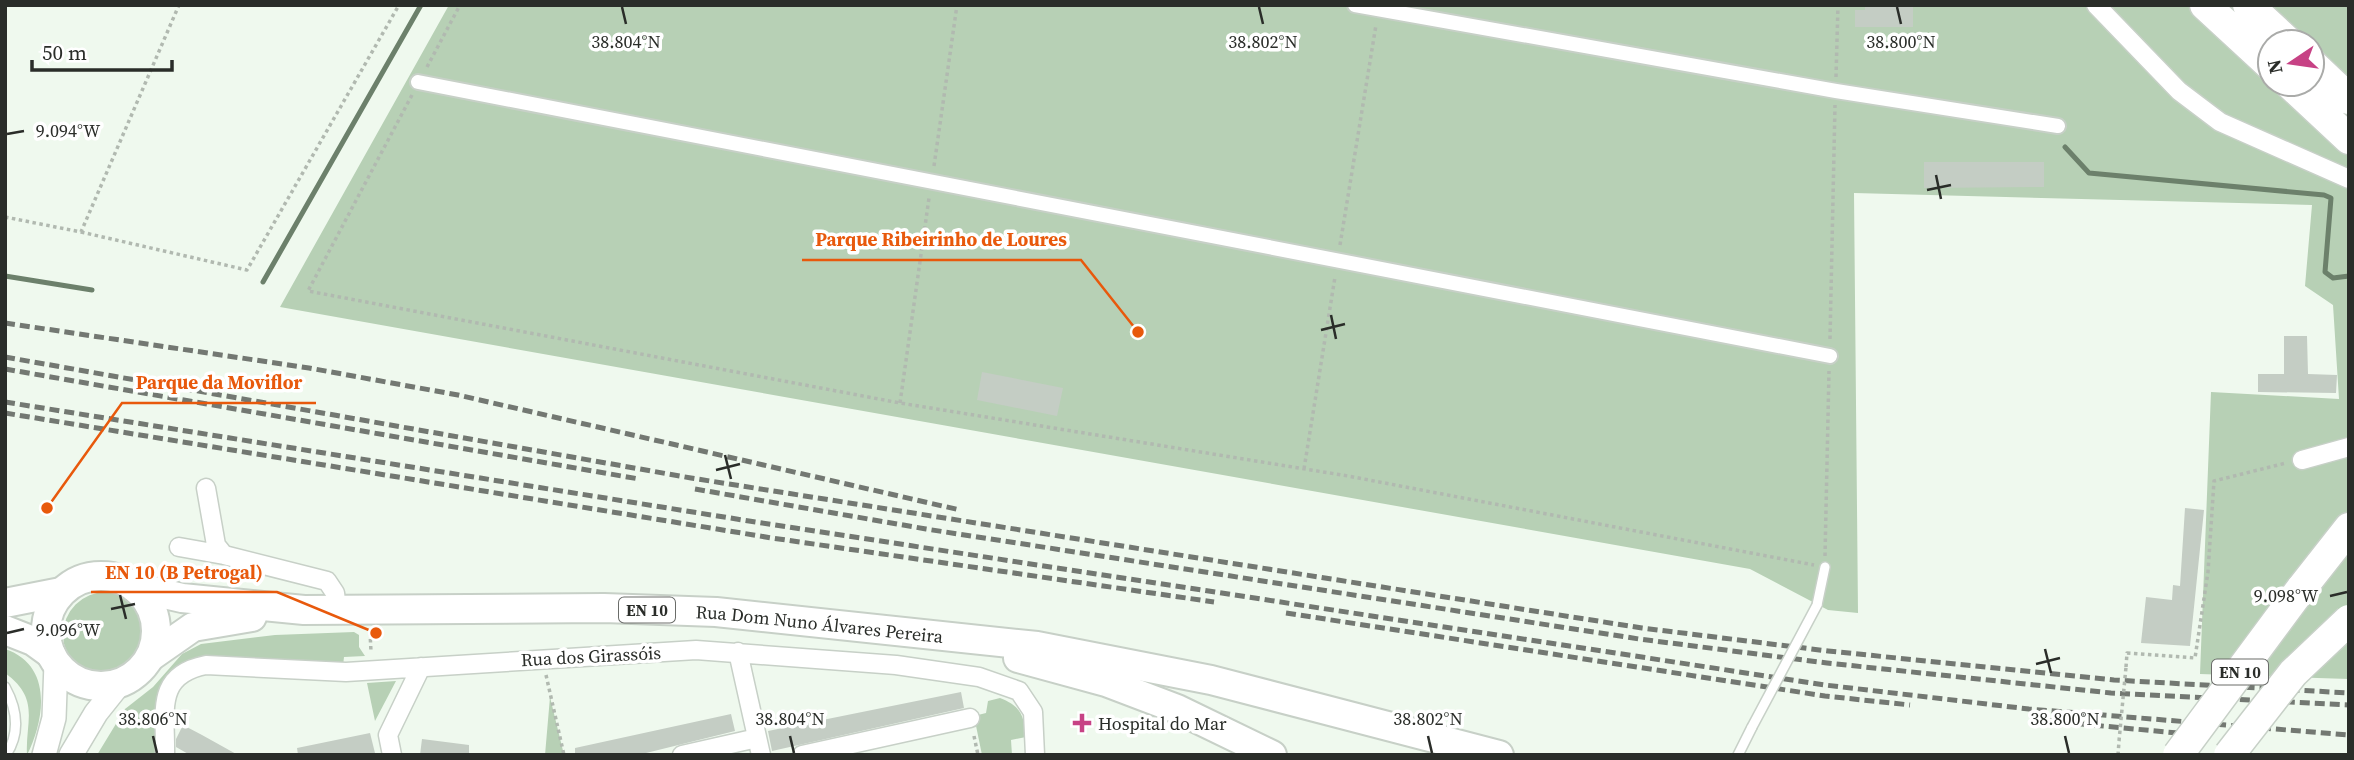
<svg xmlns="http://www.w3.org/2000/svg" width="2354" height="760" viewBox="0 0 2354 760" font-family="'Source Serif 4',serif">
<rect width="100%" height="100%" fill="#eff9ee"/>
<path fill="#b7d0b5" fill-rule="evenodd" d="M449,5H2349V679L2200,674L2211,392L2339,399L2333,305L2305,286L2312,205L1854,193L1858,613L1828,610L1750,569L280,307ZM2270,42H2312V84H2270Z
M63 635a43 43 0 1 1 86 0a43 43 0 1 1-86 0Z
M354,632L359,635V647L365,656L344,657L343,666L200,656L177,667L163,686L159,697L156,755H97L125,709L153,687L182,654L201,644L275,635Z
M5,649C53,665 45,719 27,755C25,722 41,699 5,673Z
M396,681L375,721L367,683Z
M550,697L564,755H545Z
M1000,698C1021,706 1024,716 1026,737L1011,740L1012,755H982L974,716L986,713L988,701Z"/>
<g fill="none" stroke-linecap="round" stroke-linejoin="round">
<path stroke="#6c806b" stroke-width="5" d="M2065,147L2089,173L2324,195L2331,198L2325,272L2333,278L2349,276
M5,276L92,290
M263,282L421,5"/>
</g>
<path fill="#c4cdc4" d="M1865,5H1913V27H1855V10H1865Z
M1924,162H2044V187L1924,188Z
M2284,336H2307L2308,374L2337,375L2336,393L2258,392V374H2284Z
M982,372L1063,388L1057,416L977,400Z
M2185,508L2204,510L2190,646L2141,643L2146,597L2172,600L2173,585L2180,586Z
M961,692L964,708L772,751L768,731Z
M731,714L735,731L638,755H575V748Z
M183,725L202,735L238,755H190L176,747V739Z
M370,733L375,753L298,755L297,748Z
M422,739L469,745V755H420Z"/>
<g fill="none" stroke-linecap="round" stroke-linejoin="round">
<defs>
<path id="service" d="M1817,605L1825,567
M5,687C17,709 21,732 6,755
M1738,755L1752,727"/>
<path id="pedestrian" d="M1355,5L1836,91L2058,126
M418,82L1830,356"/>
<path id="minor" d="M2096,5L2179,91L2220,122L2349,179
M2302,460L2349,447
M206,488L216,545L224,555L327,581L335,593L337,610
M179,547L224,555
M738,652L761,755
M165,755C166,713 154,675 206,665L346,672L696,650L896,665L979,677L1019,691L1033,712L1035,755
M392,755L388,735L421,667
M682,755L757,738
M802,755L970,718"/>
<path id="tertiary" d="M44,755L54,718L56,663
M71,755L96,713L120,683"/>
<g id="primary">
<circle cx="101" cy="631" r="55"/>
<path id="s1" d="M134,587L182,598L304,610L604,608L716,612L1037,646L1211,680L1499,755"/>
<path d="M5,603L61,592"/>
<path d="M5,630L33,641L51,654"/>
<path d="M150,657L193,627L252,617"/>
<path d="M1018,658L1106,682L1177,709L1272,755"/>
</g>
<path id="trunk" d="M2205,5L2270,65
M2248,5L2288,42
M2312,64L2349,99
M2290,84L2349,139
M2301,589L2349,528"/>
</defs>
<use href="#service" stroke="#c7d0c7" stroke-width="12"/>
<use href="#pedestrian" stroke="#c7d0c7" stroke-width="18"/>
<use href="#minor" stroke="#c7d0c7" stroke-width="21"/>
<use href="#tertiary" stroke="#c7d0c7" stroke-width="26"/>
<use href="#primary" stroke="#c7d0c7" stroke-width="32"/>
<use href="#trunk" stroke="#c7d0c7" stroke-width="33"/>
<path stroke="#b1b9b0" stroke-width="3.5" stroke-dasharray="3.5 3.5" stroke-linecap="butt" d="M2346,5L2349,7
M427,67L460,5
M1836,77L1838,5
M412,95L308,291L900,403L1348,476L1814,565
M934,166L957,5
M5,217L81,232L179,5
M81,232L247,270L399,5
M1340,245L1376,25
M1830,339L1835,105
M900,403L929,198
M1304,469L1335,277
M1825,556L1829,371
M370,632L371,652
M2126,667L2127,653L2195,658L2208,572L2214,481L2286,463
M546,675L564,755
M974,736L978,755
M2118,755L2119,741"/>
<use href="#service" stroke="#fff" stroke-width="9"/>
<use href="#pedestrian" stroke="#fff" stroke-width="14"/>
<use href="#minor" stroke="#fff" stroke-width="18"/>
<use href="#tertiary" stroke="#fff" stroke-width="23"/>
<use href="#primary" stroke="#fff" stroke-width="28"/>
<use href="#trunk" stroke="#fff" stroke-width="30"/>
<path stroke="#737872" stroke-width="5" stroke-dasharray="10 5" stroke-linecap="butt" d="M5,323L309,368L458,395L960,510
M5,357L691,478L1642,628L1828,651L2114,680L2349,693
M5,369L639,479
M5,402L749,521L1825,685L2029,709L2349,735
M5,413L772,538L1214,602
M695,489L926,529L1639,639L1827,663L2111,693L2349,705
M1286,613L1825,696L1910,705
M2049,721L2188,734"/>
<defs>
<path id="service-bridge" d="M1752,727L1817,605"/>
<path id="trunk-bridge" d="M2178,755L2301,589
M2229,755L2293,673L2349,620"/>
</defs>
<use href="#service-bridge" stroke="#c7d0c7" stroke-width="12" stroke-linecap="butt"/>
<use href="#trunk-bridge" stroke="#c7d0c7" stroke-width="33" stroke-linecap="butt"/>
<path stroke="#b1b9b0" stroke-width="3.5" stroke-dasharray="3.5 3.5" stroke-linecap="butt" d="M2119,741L2126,667"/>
<use href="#service-bridge" stroke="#fff" stroke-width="9"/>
<use href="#trunk-bridge" stroke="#fff" stroke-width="30"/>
</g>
<path fill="none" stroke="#2a2d29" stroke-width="2.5" d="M622,7L626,24M1259,7L1263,24M1897,7L1901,24M7,134L24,131M1936,175L1941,199M1927,190L1951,185M1331,315L1336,339M1321,330L1345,324M725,455L731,479M716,470L740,464M120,595L126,619M2330,596L2347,592M111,609L135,604M7,633L24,629M2045,649L2051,673M2036,664L2060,658M153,736L157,753M790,736L794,753M1428,736L1432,753M2065,736L2069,753"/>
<path fill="#c74285" stroke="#fff" stroke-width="2.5" d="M1078.5 712.5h7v7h7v7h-7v7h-7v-7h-7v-7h7z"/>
<g text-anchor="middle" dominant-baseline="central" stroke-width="7" stroke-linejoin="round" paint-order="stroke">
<g fill="#fff" stroke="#6a6c69" stroke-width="2">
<rect x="619" y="597.5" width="56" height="25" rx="5"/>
<rect x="2212" y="659.5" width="56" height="25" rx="5"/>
</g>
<g font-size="16" font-weight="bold" fill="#2a2d29">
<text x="647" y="610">EN 10</text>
<text x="2240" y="672">EN 10</text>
</g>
<g font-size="18" fill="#2a2d29" stroke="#fff">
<text stroke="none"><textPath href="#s1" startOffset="688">Rua Dom Nuno Álvares Pereira</textPath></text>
<text transform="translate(591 656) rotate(-3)">Rua dos Girassóis</text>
</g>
<g font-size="18" fill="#2a2d29" stroke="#fff" text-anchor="start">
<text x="1098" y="723">Hospital do Mar</text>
</g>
</g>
<g font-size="18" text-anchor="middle" fill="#2a2d29" stroke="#fff" stroke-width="7" stroke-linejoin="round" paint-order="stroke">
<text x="626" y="48">38.804°N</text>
<text x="1263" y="48">38.802°N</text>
<text x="1901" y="48">38.800°N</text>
<text x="68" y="137">9.094°W</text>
<text x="2286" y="602">9.098°W</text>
<text x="68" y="636">9.096°W</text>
<text x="153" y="725">38.806°N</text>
<text x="790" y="725">38.804°N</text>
<text x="1428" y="725">38.802°N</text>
<text x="2065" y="725">38.800°N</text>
</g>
<path fill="none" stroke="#e8590c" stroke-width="2.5" d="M1138 332L1081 260H802M47 508L122 403H316M376 633L277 592H91"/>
<g fill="#e8590c" stroke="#fff" stroke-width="2.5">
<circle cx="1138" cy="332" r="7"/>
<circle cx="47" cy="508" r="7"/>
<circle cx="376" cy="633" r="7"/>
</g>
<g font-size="19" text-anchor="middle" font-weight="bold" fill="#e8590c" stroke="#fff" stroke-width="7" stroke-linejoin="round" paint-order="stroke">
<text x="941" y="246">Parque Ribeirinho de Loures</text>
<text x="219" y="389">Parque da Moviflor</text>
<text x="184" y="579">EN 10 (B Petrogal)</text>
</g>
<rect width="2354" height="760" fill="none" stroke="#2a2d29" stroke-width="14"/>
<g transform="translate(2291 63) rotate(257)"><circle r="33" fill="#ffffff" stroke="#aaaba9" stroke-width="2"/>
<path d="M0-5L12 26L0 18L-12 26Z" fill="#c74285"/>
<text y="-10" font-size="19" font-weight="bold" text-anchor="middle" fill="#2a2d29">N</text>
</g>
<path d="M32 60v10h140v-10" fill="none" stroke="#2a2d29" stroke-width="3.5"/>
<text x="42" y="60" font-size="21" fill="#2a2d29" stroke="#ffffff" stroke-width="5" paint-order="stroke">50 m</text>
</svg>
